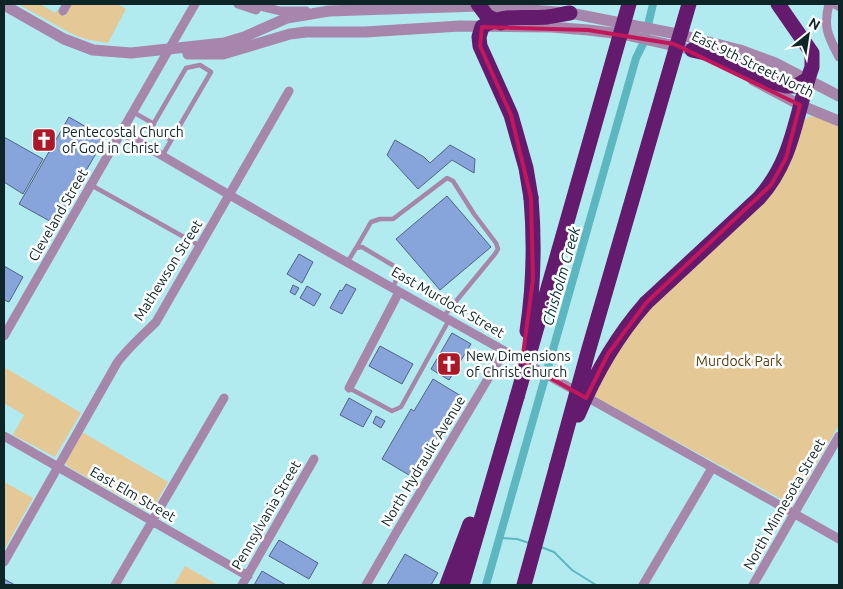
<svg xmlns="http://www.w3.org/2000/svg" width="843" height="589" viewBox="0 0 843 589" font-family="Ubuntu,sans-serif">
<rect width="100%" height="100%" fill="#b1eaef"/>
<path fill="#e4c997" d="M18,4H40L55,13L57,10L65,16L72,4H117L126,9L108,43L85,39L72,34Z
M816,116L839,123V425L792,505L592,395L635,323L750,214L803,121L809,117Z
M4,367L81,413L55,457L13,435L24,415L4,403Z
M82,432L168,482L152,510L147,511L67,466L65,461Z
M4,482L33,498L4,550Z
M185,566L218,585H174Z"/>
<g fill="none" stroke-linecap="round" stroke-linejoin="round">
<path stroke="#5db7c0" stroke-width="2" d="M501,538L517,539L529,543
M541,547L554,552L572,570L596,585"/>
<path stroke="#5db7c0" stroke-width="8" d="M486,585L636,58L644,42L653,4"/>
</g>
<path fill="#87a4db" stroke="#526385" d="M69,117L105,138L55,224L19,204Z
M4,137L43,159L23,194L4,182Z
M395,140L424,157L430,163L450,145L475,159L474,173L452,160L418,189L387,155Z
M447,196L491,247L440,290L396,239Z
M299,254L313,262L302,283L287,274Z
M4,266L23,277L9,302L4,300Z
M346,284L356,289L342,314L330,308L340,290L342,291Z
M293,285L299,288L295,295L290,292Z
M307,286L321,294L314,306L300,298Z
M452,333L471,344L449,380L431,369Z
M380,346L413,364L402,384L369,366Z
M433,379L461,396L414,478L382,459L411,409L414,411Z
M349,398L372,411L363,427L340,415Z
M376,416L385,421L381,428L373,423Z
M279,540L318,563L309,579L269,556Z
M405,554L438,573L431,585H387Z
M262,571L286,585H254Z
M4,579L15,585H4Z"/>
<g fill="none" stroke-linecap="round" stroke-linejoin="round">
<path stroke="#a786ab" stroke-width="4.5" d="M830,4L839,9
M133,112L154,124
M162,156L211,72L200,65L186,68L151,128L171,140
M91,185L200,246
M356,248L371,222L380,219H393L447,178L453,181L474,214L496,243L498,249L495,254L443,317
M347,263L356,248L362,247L394,266C401,274 397,279 392,288
M349,388L392,411L401,407L449,320"/>
<path stroke="#a786ab" stroke-width="9" d="M238,4L256,10
M251,4L280,11H306
M829,4C823,27 828,36 839,57
M63,11L67,4
M122,132C358,272 600,403 839,539
M4,336L195,4
M349,388L399,292
M4,436L248,576
M4,562L117,363C128,348 142,336 156,322L289,91
M115,585L224,398
M242,585L314,459
M366,585L396,533L504,352
M643,585L712,468
M753,585L839,436"/>
<path stroke="#a786ab" stroke-width="11" d="M4,5L64,39L93,50L131,53L224,43L244,37L287,18L329,11L479,6L570,13L677,34L740,50L775,63L839,96
M188,54H223L290,34L306,32H365L460,26L551,27L588,30L622,34L684,48
M753,80L800,105L839,121"/>
<path stroke="#641a6d" stroke-width="15" d="M478,4L487,16L501,23
M692,50L714,55L772,82L786,86H796L808,79
M531,198L526,168L511,115L480,46L479,37L482,27C502,13 524,19 547,17C555,16 562,14 570,13
M646,303L759,198C794,159 795,115 812,67V53L778,4
M447,585L470,524
M462,585L517,397
M524,585L557,465"/>
<path stroke="#641a6d" stroke-width="15" d="M527,331C534,284 535,245 531,198
M517,397L629,4
M578,415C595,374 617,336 646,303
M557,465L588,352L689,4"/>
</g>
<path fill="none" stroke="#c2185b" stroke-width="4" stroke-linejoin="round" d="M482,27L588,30L674,44L800,105L786,158L771,185L646,303L608,354L586,398L522,362L533,279L531,198L511,115L480,46Z"/>
<defs>
<symbol id="church-square" viewBox="-11 -11 22 22"><rect x="-9" y="-9" width="18" height="18" rx="4" fill="#ac1828" stroke="#fff"/><path d="M-1.2-6h2.4v3.5h3.3v2.4h-3.3V6h-2.4V-.1h-3.3v-2.4h3.3Z" fill="#fff"/></symbol>
</defs>
<g fill-rule="evenodd">
<use href="#church-square" x="30" y="126" width="28" height="28"/>
<use href="#church-square" x="435" y="350" width="28" height="28"/>
</g>
<g text-anchor="middle" dominant-baseline="central" stroke-width="5" stroke-linejoin="round" paint-order="stroke">
<g font-size="14" fill="#0e2527" stroke="#fff">
<text transform="translate(753 64) rotate(26)">East 9th Street North</text>
<text transform="translate(58 215) rotate(-60)">Cleveland Street</text>
<text transform="translate(168 270) rotate(-58)">Mathewson Street</text>
<text transform="translate(448 302) rotate(30)">East Murdock Street</text>
<text transform="translate(423 461) rotate(-59)">North Hydraulic Avenue</text>
<text transform="translate(133 494) rotate(30)">East Elm Street</text>
<text transform="translate(784 504) rotate(-60)">North Minnesota Street</text>
<text transform="translate(266 515) rotate(-60)">Pennsylvania Street</text>
</g>
<g font-size="14" fill="#0e2527" stroke="#fff" text-anchor="start">
<text x="62" y="132">Pentecostal Church<tspan x="62" dy="16">of God in Christ</tspan></text>
<text x="466" y="356">New Dimensions<tspan x="466" dy="16">of Christ Church</tspan></text>
</g>
<g font-size="14" fill="#533d0b" stroke="#fff">
<text x="739" y="361">Murdock Park</text>
</g>
<g font-size="15" font-style="italic" fill="#023034" stroke="#fff">
<text transform="translate(561 276) rotate(-74)">Chisholm Creek</text>
</g>
</g>
<rect width="843" height="589" fill="none" stroke="#0e2527" stroke-width="10"/>
<g transform="translate(808 35) rotate(30)" stroke="#ffffff" stroke-width="4" paint-order="stroke">
<path d="M0-4L9 19L0 12L-9 19Z" fill="#0e2527"/>
<text y="-8" font-size="14" font-weight="bold" text-anchor="middle" fill="#0e2527">N</text>
</g>
</svg>
